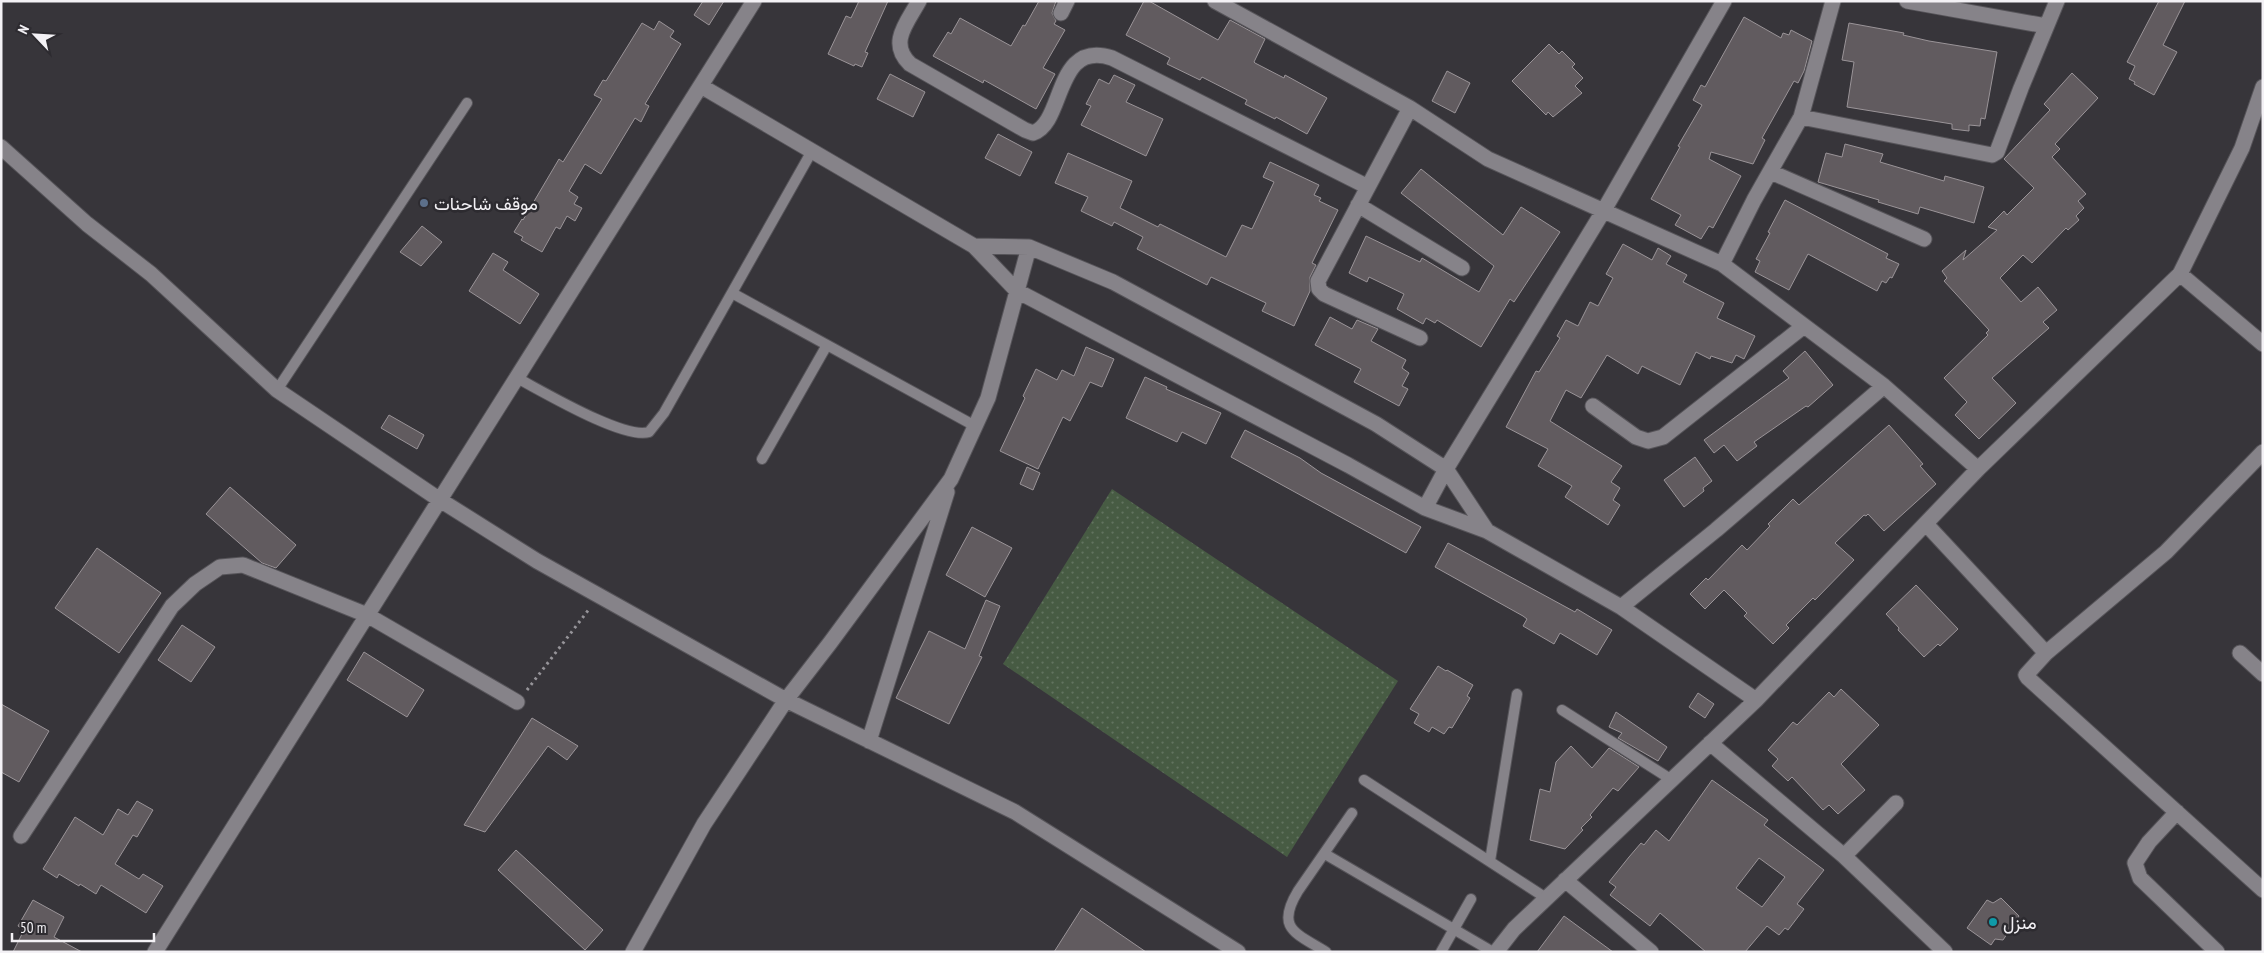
<svg xmlns="http://www.w3.org/2000/svg" width="2264" height="953" viewBox="0 0 2264 953" font-family="'PT Sans Narrow',Vazirmatn,sans-serif">
<defs>
<pattern id="grass-dots" width="8" height="8" patternUnits="userSpaceOnUse" patternTransform="scale(1.25)"><rect width="8" height="8" fill="#475b43"/><path d="M2 2h.1M6 6h.1" fill="none" stroke="#62735f" stroke-width="1.8" stroke-linecap="round"/></pattern>
</defs>
<rect width="100%" height="100%" fill="#37353a"/>
<path fill="url(#grass-dots)" d="M1112,489L1398,681L1287,857L1003,664Z"/>
<path fill="#615b5f" stroke="#9a9498" fill-rule="evenodd" d="M703,1H724L709,25L694,15Z
M859,1H888L865,52L868,53L862,67L855,64L854,66L828,54L846,16L851,18Z
M1039,1H1056L1052,13L1056,21L1054,24L1065,30L1043,68L1055,74L1036,109L984,80L983,83L933,56L948,32L951,34L960,18L1011,46L1023,25L1025,26Z
M1144,1H1149L1218,40L1230,20L1265,39L1254,62L1255,63L1284,78L1285,75L1327,98L1307,134L1276,117L1275,119L1245,104L1247,100L1202,77L1200,80L1167,64L1170,58L1126,35Z
M2159,1H2185L2163,45L2177,52L2154,95L2134,84L2135,82L2129,79L2135,66L2127,62Z
M1744,17L1781,38L1783,33L1789,35L1791,30L1812,41L1804,71L1798,83L1794,81L1762,138L1765,140L1753,164L1711,152L1709,159L1741,176L1713,228L1709,226L1701,239L1675,225L1681,215L1651,199L1680,147L1678,146L1702,105L1693,100L1701,85L1705,87Z
M659,21L674,31L670,37L681,44L645,104L649,106L641,122L635,118L601,174L585,164L569,191L578,197L574,204L582,208L575,221L567,216L560,229L556,227L542,252L521,240L523,237L514,232L522,219L523,220L559,159L563,162L602,99L594,95L603,80L606,81L642,23L654,30Z
M1849,23L1904,33L1903,35L1929,41L1997,52L1985,119L1981,118L1980,126L1969,125V131L1952,129V124L1847,107L1854,62L1842,60Z
M1549,44L1559,54L1562,51L1575,64L1572,67L1583,78L1575,86L1582,93L1553,117L1548,112L1546,115L1512,81Z
M1447,71L1470,83L1455,113L1432,101Z
M2072,73L2098,98L2055,144L2060,149L2052,157L2086,194L2078,201L2084,208L2076,216L2079,220L2068,230L2066,228L2032,263L2023,255L2000,278L2021,302L2038,287L2057,310L2043,322L2049,328L1992,378L2016,403L1979,439L1955,415L1967,402L1944,378L1988,335L1986,333L1989,330L1944,281L1947,278L1942,271L1966,250L1963,260L1997,230L1988,227L2004,211L2007,215L2034,188L2004,159L2050,110L2044,104Z
M890,74L925,92L913,117L877,99Z
M1114,75L1135,85L1126,102L1163,119L1146,156L1081,125L1091,106L1086,104L1099,79L1109,84Z
M998,134L1032,152L1020,176L985,158Z
M1845,144L1883,154L1880,162L1944,181L1945,176L1984,187L1974,223L1920,207L1918,214L1878,202L1879,200L1818,182L1826,153L1842,157Z
M1068,153L1132,181L1120,208L1158,227L1160,224L1226,257L1242,225L1252,229L1274,182L1263,177L1270,162L1319,185L1314,195L1321,198L1319,201L1338,210L1312,263L1316,265L1310,277V291L1294,326L1262,311L1266,303L1211,277L1207,285L1137,249L1143,237L1114,222L1112,226L1081,211L1088,197L1055,183Z
M1421,169L1503,235L1521,207L1560,232L1514,302L1510,299L1481,347L1437,320L1435,323L1426,318L1423,324L1397,309L1404,294L1369,277L1367,282L1349,273L1366,236L1420,262L1422,258L1479,292L1494,266L1401,193Z
M1785,200L1888,254L1886,258L1899,264L1892,278L1890,277L1886,283L1882,281L1877,291L1808,254L1789,290L1755,272L1760,261L1756,259L1770,233L1768,232Z
M422,226L442,242L421,266L400,252Z
M1623,244L1652,260L1658,248L1671,256L1666,264L1687,275L1683,282L1724,303L1717,318L1755,336L1744,359L1736,355L1732,363L1711,356L1710,359L1696,352L1680,385L1642,366L1638,374L1607,355L1581,398L1566,390L1550,421L1622,466L1611,482L1620,488L1613,500L1620,505L1608,525L1565,497L1572,486L1538,466L1548,449L1506,427L1536,371L1539,372L1560,338L1557,336L1566,320L1578,326L1590,302L1598,306L1613,278L1606,274Z
M493,253L508,262L503,270L539,294L520,324L469,291Z
M1330,317L1352,329L1357,320L1378,329L1371,341L1406,360L1402,368L1409,373L1402,386L1408,389L1399,406L1354,382L1361,369L1315,345Z
M1086,347L1114,359L1102,387L1090,382L1070,421L1063,417L1038,469L1000,451L1025,398L1023,396L1036,369L1057,380L1062,370L1074,376Z
M1805,351L1833,385L1808,407L1806,406L1754,442L1757,446L1737,461L1724,445L1714,453L1704,440L1789,378L1783,371Z
M1145,377L1167,387L1166,389L1221,413L1206,444L1182,432L1177,442L1126,418Z
M389,415L424,435L417,449L381,428Z
M1889,425L1923,464L1920,466L1936,484L1884,531L1868,514L1866,516L1864,515L1835,543L1854,560L1815,600L1813,598L1786,625L1789,628L1773,644L1744,616L1747,613L1724,590L1705,609L1690,594L1706,578L1708,580L1742,545L1747,550L1770,526L1768,524L1793,499L1799,505Z
M1245,430L1300,458L1321,473L1421,527L1406,553L1231,457Z
M1695,457L1712,481L1703,488L1704,491L1684,507L1664,480Z
M1027,467L1040,473L1033,490L1020,484Z
M230,487L296,545L276,568L262,563L206,514Z
M972,527L1012,548L985,597L946,575Z
M1448,543L1575,612L1577,609L1612,630L1597,655L1560,633L1554,644L1523,626L1527,619L1523,616L1435,567Z
M97,548L161,593L119,653L55,608Z
M1916,585L1958,629L1940,646L1938,644L1924,657L1898,630L1899,628L1886,614Z
M986,600L1000,606L979,656L982,657L949,724L896,698L929,631L965,649Z
M182,625L215,647L191,682L158,660Z
M364,652L424,690L407,717L347,680Z
M1438,666L1446,671L1447,670L1473,685L1467,696L1470,698L1452,728L1449,727L1444,734L1432,727L1429,732L1414,723L1419,714L1410,709Z
M1841,689L1879,725L1841,764L1865,790L1838,814L1829,805L1823,810L1792,777L1788,781L1772,766L1778,759L1768,750L1793,722L1797,725L1829,692L1834,697Z
M1698,693L1714,704L1705,718L1689,707Z
M1,704L49,731L19,782L1,772Z
M1616,712L1667,747L1658,761L1618,738L1622,733L1609,727Z
M532,718L578,746L567,760L548,746L485,832L464,825Z
M1571,746L1592,768L1609,748L1639,767L1618,791L1613,788L1590,815L1592,817L1581,828L1583,830L1565,849L1530,840L1540,789L1550,792L1556,762Z
M1712,780L1768,820L1764,825L1824,870L1797,904L1804,909L1788,930L1785,928L1779,935L1767,926L1745,952H1706L1660,913L1650,926L1610,895L1616,887L1609,882L1629,857L1641,843L1644,845L1656,830L1669,841ZM1759,858L1785,877L1762,907L1736,888Z
M137,801L153,810L137,837L133,835L115,864L139,879L143,874L163,886L146,913L101,885L96,894L80,884L79,886L59,874L57,878L43,869L75,817L103,835L118,809L128,815Z
M516,850L603,930L585,950L498,870Z
M2001,898L2019,916L2003,940L1995,939L1991,945L1967,928L1987,900L1993,903Z
M33,900L64,917L54,937L82,952H13L24,930L18,926Z
M1082,908L1146,952H1054Z
M1564,916L1613,952H1537Z"/>
<g fill="none" stroke-linecap="round" stroke-linejoin="round">
<defs>
<path id="service" d="M732,293L975,426
M517,378C542,391 624,440 649,432L664,413L812,151
M277,390L467,103
M762,459L827,345
M1562,710L1672,780
M1364,780L1546,898
M1325,854L1493,952
M1490,861L1517,694
M1326,952C1296,933 1275,929 1298,891L1352,813
M1441,952L1471,899"/>
<path id="minor" d="M919,1C907,23 888,43 910,64L1025,130L1033,133C1065,123 1054,39 1112,58L1368,187
M1215,1L1410,108L1488,159L1722,264L1884,386
M1907,1L2046,26
M1061,13L1067,1
M701,86L974,246L1017,291L1348,465L1425,508L1487,531L1621,607L1756,700
M1410,108L1318,281L1319,289L1324,294L1420,338
M1801,117L1992,155L1997,152L2021,88L2057,1
M1,147L87,224L151,274L277,390L440,500L537,561L786,700L1015,812L1238,952
M1771,172L1924,239
M1358,205L1462,268
M974,246L1029,247L1113,282L1376,424L1446,469L1487,531
M1722,264L1754,200L1801,117L1833,1
M2180,274L2263,344
M1593,406L1636,437L1648,441L1663,437L1804,326
M2263,452L2166,552L2046,653L2026,675L2028,678L2263,890
M1425,508L1446,469L1604,210L1724,1
M1926,524L2046,653
M1621,607L1716,530L1884,386L1978,469
M2240,653L2263,674
M869,741L947,492
M1710,743L1844,856L1896,803
M2177,812L2149,842L2135,863L2140,878L2217,952
M21,836L172,606L195,584L220,567L243,565L367,615L517,702
M1844,856L1945,952
M1565,880L1651,952
M155,952L754,1
M633,952L704,824L786,700L830,643L951,479L988,398L1029,247
M1496,952L1514,929L1756,700L1978,469L2180,274L2242,148L2263,87"/>
</defs>
<use href="#service" stroke="#565459" stroke-width="12"/>
<use href="#minor" stroke="#565459" stroke-width="17"/>
<path stroke="#969499" stroke-width="3" stroke-dasharray="2.5 4" stroke-linecap="butt" d="M527,690L590,608"/>
<use href="#service" stroke="#868389" stroke-width="10"/>
<use href="#minor" stroke="#868389" stroke-width="15"/>
</g>
<circle fill="#5c6f8a" stroke="#2d2b30" stroke-width="2" cx="424" cy="203" r="5"/>
<circle fill="#0f9aa8" stroke="#2d2b30" stroke-width="2" cx="1993" cy="922" r="5"/>
<g text-anchor="middle" dominant-baseline="central" stroke-width="5" stroke-linejoin="round" paint-order="stroke">
<g font-size="18" fill="#f3f1f5" stroke="#2d2b30" text-anchor="start">
<text x="434" y="203">موقف شاحنات</text>
<text x="2003" y="922">منزل</text>
</g>
</g>
<rect width="2264" height="953" fill="none" stroke="#f3f1f5" stroke-width="5"/>
<g transform="translate(35 35) rotate(295)" stroke="#2d2b30" stroke-width="4" paint-order="stroke">
<path d="M0-4L9 19L0 12L-9 19Z" fill="#f3f1f5"/>
<text y="-8" font-size="14" font-weight="bold" text-anchor="middle" fill="#f3f1f5">N</text>
</g>
<path d="M12 933v8h142v-8" fill="none" stroke="#f3f1f5" stroke-width="2.5"/>
<text x="20" y="933" font-size="15" fill="#f3f1f5" stroke="#2d2b30" stroke-width="4" paint-order="stroke">50 m</text>
</svg>
